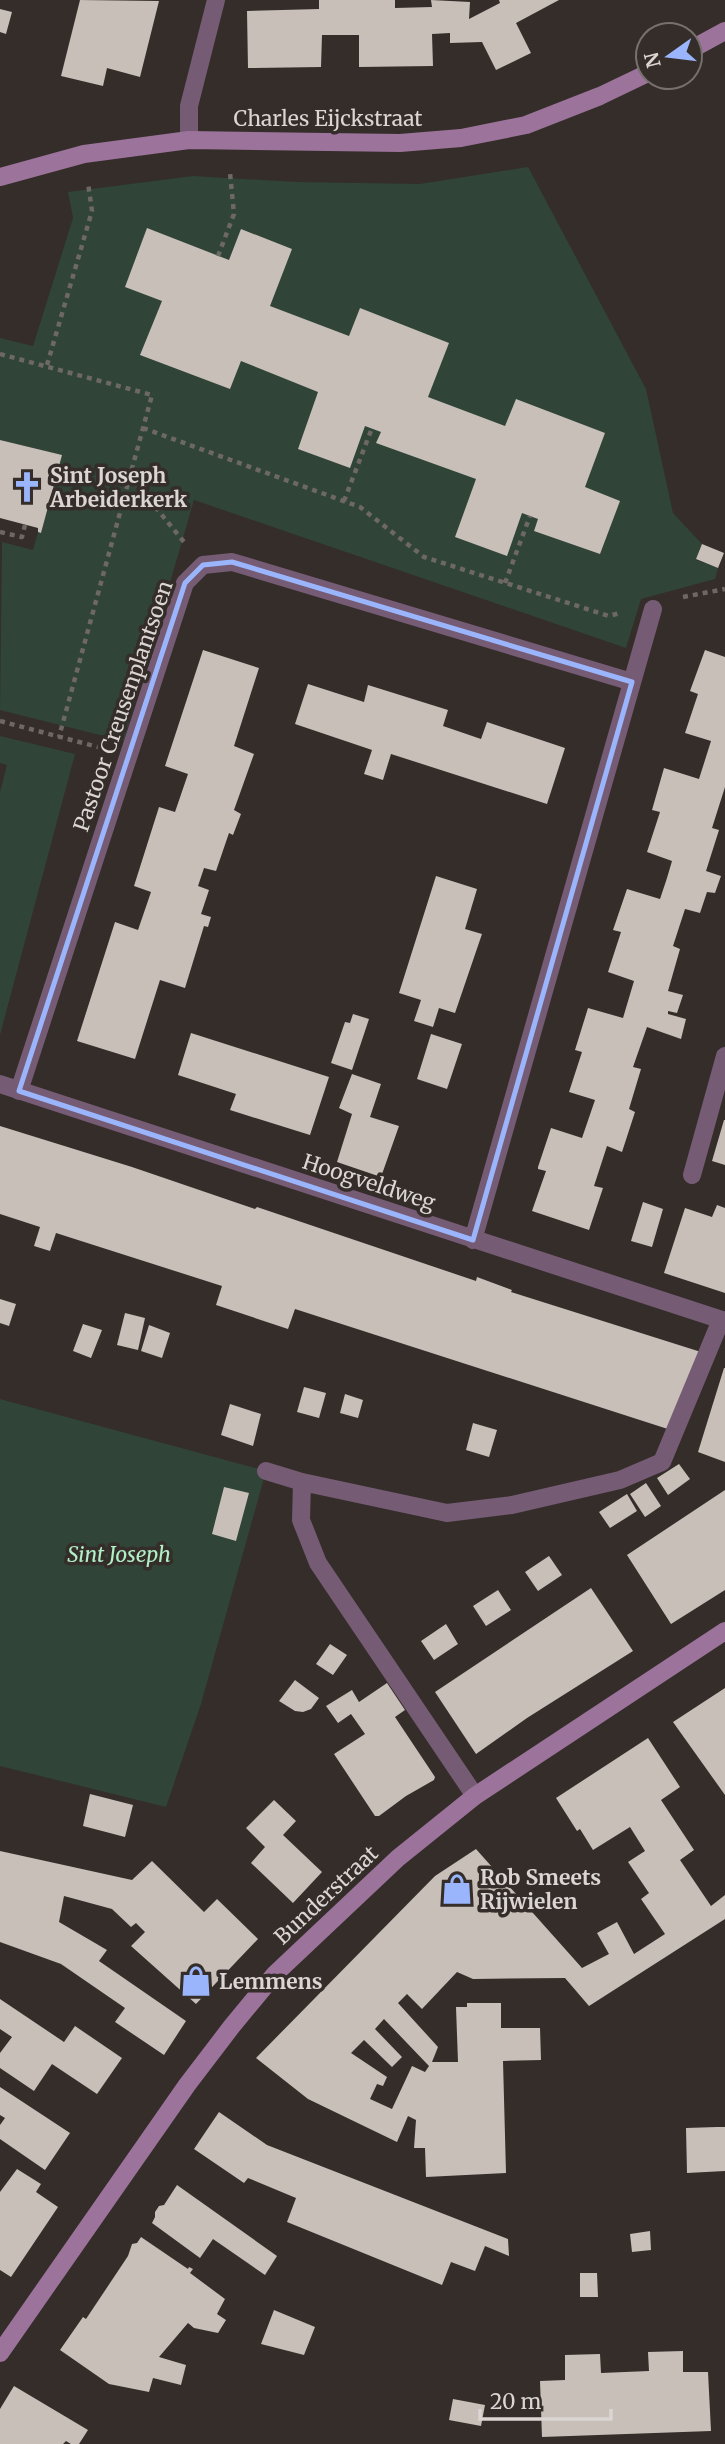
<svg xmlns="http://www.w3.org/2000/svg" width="725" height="2444" viewBox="0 0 725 2444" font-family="Merriweather,serif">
<rect width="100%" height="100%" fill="#342d29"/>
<path fill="#304437" d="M528,167L646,389L673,513L702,544L696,560L718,568L715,579L641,599L626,648L194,500L124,741L0,710L2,542L33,550L38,532L41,533L61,455L0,440V338L33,346L73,218L68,192L193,176L297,182L420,184Z
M0,736L75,754L0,1035V792L7,765L0,763Z
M0,1399L266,1471L201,1704L166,1807L0,1766Z"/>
<path fill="#c7bfb8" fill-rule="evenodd" d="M80,0L159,1L140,77L107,68L103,86L61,76Z
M319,0H395V8L432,7L431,0L470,2L469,19L500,3L499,0H559L516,23L531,53L496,70L482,42L450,43V33L432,34L433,66L359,67V35H322L321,67L248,68L247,11L319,9Z
M0,9L12,12L6,34L0,32Z
M147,228L229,260L241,229L292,249L270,306L349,336L360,308L449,343L428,397L505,426L516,399L605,433L585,487L620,501L600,554L534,531L538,519L522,513L507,556L455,537L476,479L376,443L381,432L365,426L350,468L298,449L318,392L241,361L230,389L140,355L162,301L125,287Z
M0,440L62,455L41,533L38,532V528L0,518Z
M702,544L724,553L718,568L696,559Z
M203,650L259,668L234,746L254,754L234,810L241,814L233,835L229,833L216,871L204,868L198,886L209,890L201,914L211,917L208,927L204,926L185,988L160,980L135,1059L77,1041L115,922L138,930L151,892L134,886L159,807L175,812L188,774L165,766Z
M705,650L725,657V787L712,828L719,830L706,871L721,876L715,893L707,892L700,913L685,909L673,946L680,949L668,991L683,995L677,1013L668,1011V1014L686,1019L681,1039L647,1027L633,1067L641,1069L629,1109L635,1112L622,1152L607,1146L594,1186L603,1188L589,1230L532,1211L546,1171L538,1169V1167L551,1128L582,1138L595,1100L569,1092L582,1052L575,1050L588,1008L623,1018L634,981L608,972L621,932L613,930L627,889L660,899L667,878L672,861L647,852L660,812L652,810L664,768L699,779L711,741L685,733L698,694L690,691Z
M308,684L364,702L368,685L448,710L443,726L481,739L487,722L565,748L547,804L391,754L383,780L364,774L372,750L295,724Z
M436,876L477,889L465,929L482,934L455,1013L439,1008L433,1027L414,1021L421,1000L399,993Z
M353,1014L369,1019L352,1070L331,1063L345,1022L350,1023Z
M191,1033L329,1077L310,1135L230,1110L236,1094L178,1075Z
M431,1034L462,1044L447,1089L417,1079Z
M352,1074L381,1084L370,1117L399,1126L381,1177L337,1162L352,1114L339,1108Z
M724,1120H725V1165L712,1161Z
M0,1126L132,1167L255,1209L257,1207L476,1281L477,1277L512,1290L511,1292L701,1352L674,1431L295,1309L288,1329L216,1305L222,1286L56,1233L50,1251L34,1246L40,1227L0,1214Z
M643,1202L663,1209L652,1247L631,1241Z
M717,1205L725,1208V1293L664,1273L685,1208L712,1217Z
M0,1299L16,1304L9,1326L0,1323Z
M125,1313L145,1318L138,1350L117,1345Z
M83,1324L102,1330L91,1358L73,1351Z
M149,1325L170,1333L162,1358L141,1351Z
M724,1368H725V1462L698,1452Z
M304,1387L326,1393L319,1418L297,1412Z
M345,1394L363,1400L358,1418L340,1413Z
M230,1404L261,1414L253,1446L221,1435Z
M473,1423L497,1430L489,1457L466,1450Z
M679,1464L690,1479L668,1495L657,1478Z
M646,1483L661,1506L645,1517L630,1494Z
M224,1487L249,1493L236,1541L212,1534Z
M725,1490V1590L671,1624L627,1555Z
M627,1494L637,1511L610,1528L599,1512Z
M549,1556L562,1575L538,1591L525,1572Z
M591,1588L633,1651L527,1718L476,1754L435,1692Z
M498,1590L511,1610L486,1626L473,1606Z
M446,1624L458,1644L434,1660L421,1641Z
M330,1644L347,1655L333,1675L316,1664Z
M295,1680L319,1698L311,1709L303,1712L295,1711L279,1701Z
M387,1683L405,1710L395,1717L435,1777L434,1780L406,1796L379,1816H375L334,1754L365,1734L351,1714L338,1723L326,1706L352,1690L359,1702Z
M725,1688V1795L673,1722Z
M648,1738L680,1787L661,1800L694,1850L680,1860L711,1906L725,1895V1919L589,2006L565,1978L473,1979L457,1972L422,2009L407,1994L398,2003L438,2047L432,2062H458L456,2007H467V2003H501V2028H540L541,2060L503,2061L506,2173L426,2177L425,2148H414L416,2120L408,2116L397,2142L308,2099L256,2058L435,1876L476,1849L582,1968L609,1954L597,1933L617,1922L634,1954L665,1934L641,1899L649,1893L628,1862L645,1851L630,1827L593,1850L580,1829L577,1831L556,1798ZM384,2019L429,2066L425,2072L412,2066L392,2109L370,2099L377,2084L383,2086L387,2077L351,2053L364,2040L392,2067L402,2057L375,2029Z
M90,1794L133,1805L125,1837L83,1826Z
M274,1800L296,1821L283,1835L322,1872L293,1903L251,1863L265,1847L246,1828Z
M0,1851L132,1880L152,1861L204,1912L217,1899L258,1939L196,2004L131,1946L145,1932L136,1923L131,1927L112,1909L64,1896L59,1922L107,1950L99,1961L186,2021L164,2055L115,2022L125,2008L61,1964L0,1942Z
M0,1999L64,2042L75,2026L122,2058L97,2094L52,2064L34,2091L0,2068V2053L12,2037L0,2029Z
M0,2087L70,2133L45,2170L0,2139V2125L5,2118L0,2115Z
M219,2112L267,2145L508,2239L509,2256L485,2246L475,2271L451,2262L442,2285L287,2222L296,2198L248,2178L244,2183L194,2149Z
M717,2127H725V2171L687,2173L686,2128Z
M17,2169L41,2184L36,2192L58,2207L11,2277L0,2270V2192Z
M177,2185L277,2256L265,2275L213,2239L200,2258L152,2223L155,2217V2212L159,2206L164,2205Z
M650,2231L651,2250L632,2252L630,2234Z
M141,2237L188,2269L189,2267L193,2269L190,2273L225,2299L217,2314L226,2320L218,2333L194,2328L188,2323L159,2357L186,2365L181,2385L153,2378L149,2392L109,2384L60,2350L83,2317L86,2319L128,2256L132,2244L137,2243Z
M580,2273H597L598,2297H580Z
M274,2310L315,2327L304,2355L261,2344Z
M683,2351V2372H708L711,2431L542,2437L540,2381L565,2380V2355L600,2354L601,2373L649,2371L648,2352Z
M14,2386L88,2430L79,2444H71L66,2441L63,2444H0V2409Z
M453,2399L485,2405L481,2426L449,2420Z"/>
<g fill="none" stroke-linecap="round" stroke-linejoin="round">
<path stroke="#6e6864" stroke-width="4.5" stroke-dasharray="5 5" stroke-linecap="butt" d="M218,256L234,214L230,173
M0,354L152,395L59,737
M47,365L92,211L88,183
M143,428L360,507L424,557L609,616L620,613
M130,476L184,542
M344,501L372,428
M0,532L22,537L25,525
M505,583L530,516
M683,597L725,589
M0,721L98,747"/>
<path stroke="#755b74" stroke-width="18" d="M692,1175L725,1056
M266,1471L302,1482L447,1513L512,1505L620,1480L662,1462L721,1320
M302,1482L301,1520L318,1563L475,1796"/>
<path stroke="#755b74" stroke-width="18" d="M189,140V106L216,0
M0,1084L725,1321
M19,1091L185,583L203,565L232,562L632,682
M473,1240L653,609"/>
<path stroke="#9c739b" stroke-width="18" d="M690,50L725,31
M0,177L84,154L189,140L400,143L461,138L526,125L600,96L648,73
M0,2353L187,2085L232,2026L275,1974L398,1858L475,1796L725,1631"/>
</g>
<path fill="none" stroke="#9bb5fd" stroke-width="5" stroke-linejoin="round" d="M232,562L632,682L473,1240L19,1091L185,583L203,565Z"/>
<defs>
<symbol id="church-bare" viewBox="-9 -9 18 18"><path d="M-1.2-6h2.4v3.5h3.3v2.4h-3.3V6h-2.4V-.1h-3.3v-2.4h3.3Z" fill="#9bb5fd" stroke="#342d29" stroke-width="2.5" paint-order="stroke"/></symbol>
<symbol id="shop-bare" viewBox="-9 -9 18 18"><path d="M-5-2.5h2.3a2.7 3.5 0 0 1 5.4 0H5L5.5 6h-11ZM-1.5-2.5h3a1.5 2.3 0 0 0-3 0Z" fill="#9bb5fd" stroke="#342d29" stroke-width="2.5" paint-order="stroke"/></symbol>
</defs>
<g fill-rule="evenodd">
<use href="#church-bare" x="5" y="465" width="44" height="44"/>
<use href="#shop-bare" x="435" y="1867" width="44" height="44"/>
<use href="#shop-bare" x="174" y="1959" width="44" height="44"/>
</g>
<g text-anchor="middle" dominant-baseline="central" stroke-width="7" stroke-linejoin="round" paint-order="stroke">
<g font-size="21" fill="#dbd6d3" stroke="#342d29">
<text x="328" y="118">Charles Eijckstraat</text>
<text transform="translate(123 706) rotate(-71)">Pastoor Creusenplantsoen</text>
<text transform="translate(369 1182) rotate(18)">Hoogveldweg</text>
<text transform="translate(326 1895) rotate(-43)">Bunderstraat</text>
</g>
<g font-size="21" font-weight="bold" fill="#dbd6d3" stroke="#342d29" text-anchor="start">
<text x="50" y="475">Sint Joseph<tspan x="50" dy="24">Arbeiderkerk</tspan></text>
<text x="480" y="1877">Rob Smeets<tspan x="480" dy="24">Rijwielen</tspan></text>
<text x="219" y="1981">Lemmens</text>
</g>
<g font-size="21" font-style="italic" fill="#b1efc7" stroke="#342d29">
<text x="119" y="1554">Sint Joseph</text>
</g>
</g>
<g transform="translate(669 56) rotate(256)"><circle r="33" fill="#342d29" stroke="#77716d" stroke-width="2"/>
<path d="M0-5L12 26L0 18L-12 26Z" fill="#9bb5fd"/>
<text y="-10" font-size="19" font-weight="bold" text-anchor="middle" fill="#dbd6d3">N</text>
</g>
<path d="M480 2409v10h131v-10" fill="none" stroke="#dbd6d3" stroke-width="3.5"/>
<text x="490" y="2409" font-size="21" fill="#dbd6d3" stroke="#342d29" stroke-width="5" paint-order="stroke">20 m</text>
</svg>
